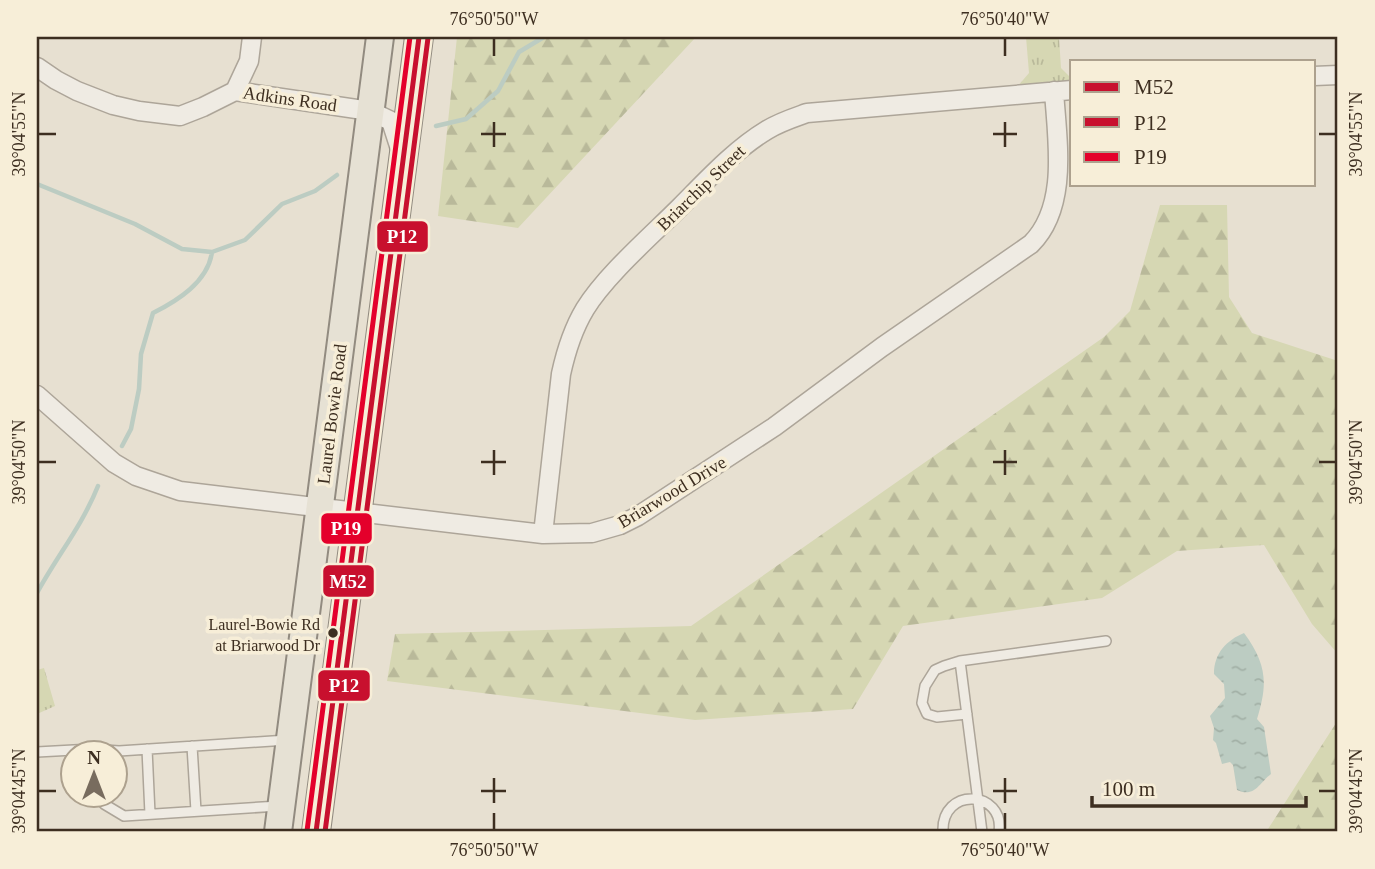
<svg xmlns="http://www.w3.org/2000/svg" width="1375" height="869" viewBox="0 0 1375 869" font-family="Georgia,serif">
<defs>
<pattern id="grass-tufts" width="24" height="20" patternUnits="userSpaceOnUse" patternTransform="scale(1.75)"><rect width="24" height="20" fill="#d6d7b3"/><path d="M3 7l-1-3M5 7V3M7 7l1-3M15 17l-1-3M17 17v-4M19 17l1-3" fill="none" stroke="#b9b99a"/></pattern>
<pattern id="forest-firs" width="22" height="20" patternUnits="userSpaceOnUse" patternTransform="scale(1.75)"><rect width="22" height="20" fill="#d6d7b3"/><path d="M5 1l3.5 6h-7zM16 11l3.5 6h-7z" fill="#b9b99a"/></pattern>
<pattern id="water-ripples" width="26" height="14" patternUnits="userSpaceOnUse" patternTransform="scale(1.75)"><rect width="26" height="14" fill="#bcccc2"/><path d="M2 4q2-2 4 0t4 0M15 11q2-2 4 0t4 0" fill="none" stroke="#a2b0a6"/></pattern>
</defs>
<rect width="100%" height="100%" fill="#e7e0d1"/>
<path fill="url(#grass-tufts)" d="M1026,37H1059L1061,68L1072,79V82L1017,87L1029,73Z
M44,668L55,706L37,714V670Z"/>
<path fill="url(#forest-firs)" d="M457,37H696L518,228L438,216Z
M1160,205H1227L1229,297L1252,333L1338,361V654L1312,624L1264,545L1177,551L1102,598L903,626L853,709L695,720L387,681L395,634L691,626L1104,337L1130,311Z
M1338,720V832H1266L1268,829Z"/>
<path fill="url(#water-ripples)" d="M1244,633C1267,664 1268,684 1257,719L1264,727L1271,774C1259,783 1255,798 1237,790L1233,765L1230,762L1222,764L1216,743L1213,740L1214,728L1210,716L1225,698L1224,684L1214,674C1214,653 1227,640 1244,633Z"/>
<g fill="none" stroke-linecap="round" stroke-linejoin="round">
<path stroke="#bcccc2" stroke-width="4.5" d="M436,126L466,119L498,91L519,52L544,37
M37,184L135,224L182,249L212,252
M122,446L131,429L139,389L141,354L153,313C177,301 208,282 212,252L245,240L282,204L315,191L337,175
M37,593C57,556 82,526 98,486"/>
<defs>
<path id="service" d="M960,661L982,832
M967,714L937,717L927,714L922,703L925,686L935,670L944,666L960,661L1106,641
M192,746L196,811
M147,749L150,814
M37,752L92,749L119,751
M116,754L119,751L287,740
M104,796V804L124,816L279,806
M943,832C941,786 1005,790 999,832"/>
<path id="minor" d="M37,67L56,80L77,91L113,105L139,111L180,116L203,107L235,91L370,111L391,121L401,152
M1314,76L1338,75
M235,91L249,61L252,37
M37,395L114,463L136,476L180,491L543,534L592,533L620,525L638,516L774,427L882,347L1031,244C1069,206 1057,140 1054,91
M543,534L561,374C566,351 573,329 585,309C606,275 651,236 680,207C707,180 734,150 767,130C780,122 793,118 807,113L1072,90"/>
<path id="primary" d="M278,832L380,37
M316,832L419,37"/>
</defs>
<use href="#service" stroke="#ada599" stroke-width="12"/>
<use href="#minor" stroke="#ada599" stroke-width="21"/>
<use href="#primary" stroke="#928b80" stroke-width="30"/>
<use href="#service" stroke="#efebe3" stroke-width="9"/>
<use href="#minor" stroke="#efebe3" stroke-width="18"/>
<use href="#primary" stroke="#e6e1d4" stroke-width="26"/>
<defs>
<path id="bus-1" d="M316,832L419,37"/>
<path id="bus-2" d="M325,832L428,38"/>
<path id="bus-3" d="M307,831L410,37"/>
</defs>
<use href="#bus-1" stroke="#f7eed8" stroke-width="10"/>
<use href="#bus-2" stroke="#f7eed8" stroke-width="10"/>
<use href="#bus-3" stroke="#f7eed8" stroke-width="10"/>
<use href="#bus-1" stroke="#c8102e" stroke-width="5"/>
<use href="#bus-2" stroke="#c8102e" stroke-width="5"/>
<use href="#bus-3" stroke="#e4002b" stroke-width="5"/>
</g>
<path fill="none" stroke="#3d2e20" stroke-width="2.5" d="M494,38V56M1005,38V56M494,122V147M1005,122V147M38,134H56M481,134H506M993,134H1017M1319,134H1336M494,450V475M1005,450V475M38,462H56M481,462H506M993,462H1017M1319,462H1336M494,778V803M1005,778V803M38,791H56M481,791H506M993,791H1017M1319,791H1336M494,813V830M1005,813V830"/>
<circle fill="#3d2e20" stroke="#f7eed8" stroke-width="2.5" cx="333" cy="633" r="6"/>
<g text-anchor="middle" dominant-baseline="central" stroke-width="7" stroke-linejoin="round" paint-order="stroke">
<g font-size="16" fill="#3d2e20" stroke="#f7eed8" text-anchor="end">
<text x="320" y="624">Laurel-Bowie Rd<tspan x="320" dy="21">at Briarwood Dr</tspan></text>
</g>
<g font-size="18" fill="#3d2e20" stroke="#f7eed8">
<text transform="translate(290 99) rotate(8)">Adkins Road</text>
<text transform="translate(701 188) rotate(-44)">Briarchip Street</text>
<text transform="translate(332 414) rotate(-83)">Laurel Bowie Road</text>
<text transform="translate(672 492) rotate(-31)">Briarwood Drive</text>
</g>
</g>
<g stroke="#f7eed8" stroke-width="2.5">
<rect x="376" y="220" width="53" height="33" rx="7" fill="#c8102e"/>
<rect x="320" y="512" width="53" height="33" rx="7" fill="#e4002b"/>
<rect x="322" y="564" width="53" height="34" rx="7" fill="#c8102e"/>
<rect x="317" y="669" width="54" height="33" rx="7" fill="#c8102e"/>
</g>
<g font-size="19" text-anchor="middle" font-weight="bold" fill="#fff">
<text x="402" y="243">P12</text>
<text x="346" y="535">P19</text>
<text x="348" y="588">M52</text>
<text x="344" y="692">P12</text>
</g>
<rect width="1375" height="869" fill="none" stroke="#f7eed8" stroke-width="77"/>
<rect x="1070" y="60" width="245" height="126" fill="#f7eed8" stroke="#ada18e" stroke-width="2"/>
<rect x="1084" y="82" width="35" height="10" fill="#c8102e" stroke="#ada18e" stroke-width="2"/>
<text x="1134" y="94" font-size="21" fill="#3d2e20">M52</text>
<rect x="1084" y="117" width="35" height="10" fill="#c8102e" stroke="#ada18e" stroke-width="2"/>
<text x="1134" y="130" font-size="21" fill="#3d2e20">P12</text>
<rect x="1084" y="152" width="35" height="10" fill="#e4002b" stroke="#ada18e" stroke-width="2"/>
<text x="1134" y="164" font-size="21" fill="#3d2e20">P19</text>
<g transform="translate(94 774)"><circle r="33" fill="#f7eed8" stroke="#ada18e" stroke-width="2"/>
<path d="M0-5L12 26L0 18L-12 26Z" fill="#786c5e"/>
<text y="-10" font-size="19" font-weight="bold" text-anchor="middle" fill="#3d2e20">N</text>
</g>
<path d="M1092 796v10h214v-10" fill="none" stroke="#3d2e20" stroke-width="3.5"/>
<text x="1102" y="796" font-size="21" fill="#3d2e20" stroke="#f7eed8" stroke-width="5" paint-order="stroke">100 m</text>
<rect x="38" y="38" width="1298" height="792" fill="none" stroke="#3d2e20" stroke-width="2.5"/>
<g font-size="18" text-anchor="middle" fill="#3d2e20">
<text x="494" y="25">76°50'50"W</text>
<text x="1005" y="25">76°50'40"W</text>
<text transform="translate(19 134) rotate(-90)" y="6">39°04'55"N</text>
<text transform="translate(1356 134) rotate(-90)" y="6">39°04'55"N</text>
<text transform="translate(19 462) rotate(-90)" y="6">39°04'50"N</text>
<text transform="translate(1356 462) rotate(-90)" y="6">39°04'50"N</text>
<text transform="translate(19 791) rotate(-90)" y="6">39°04'45"N</text>
<text transform="translate(1356 791) rotate(-90)" y="6">39°04'45"N</text>
<text x="494" y="856">76°50'50"W</text>
<text x="1005" y="856">76°50'40"W</text>
</g>
</svg>
